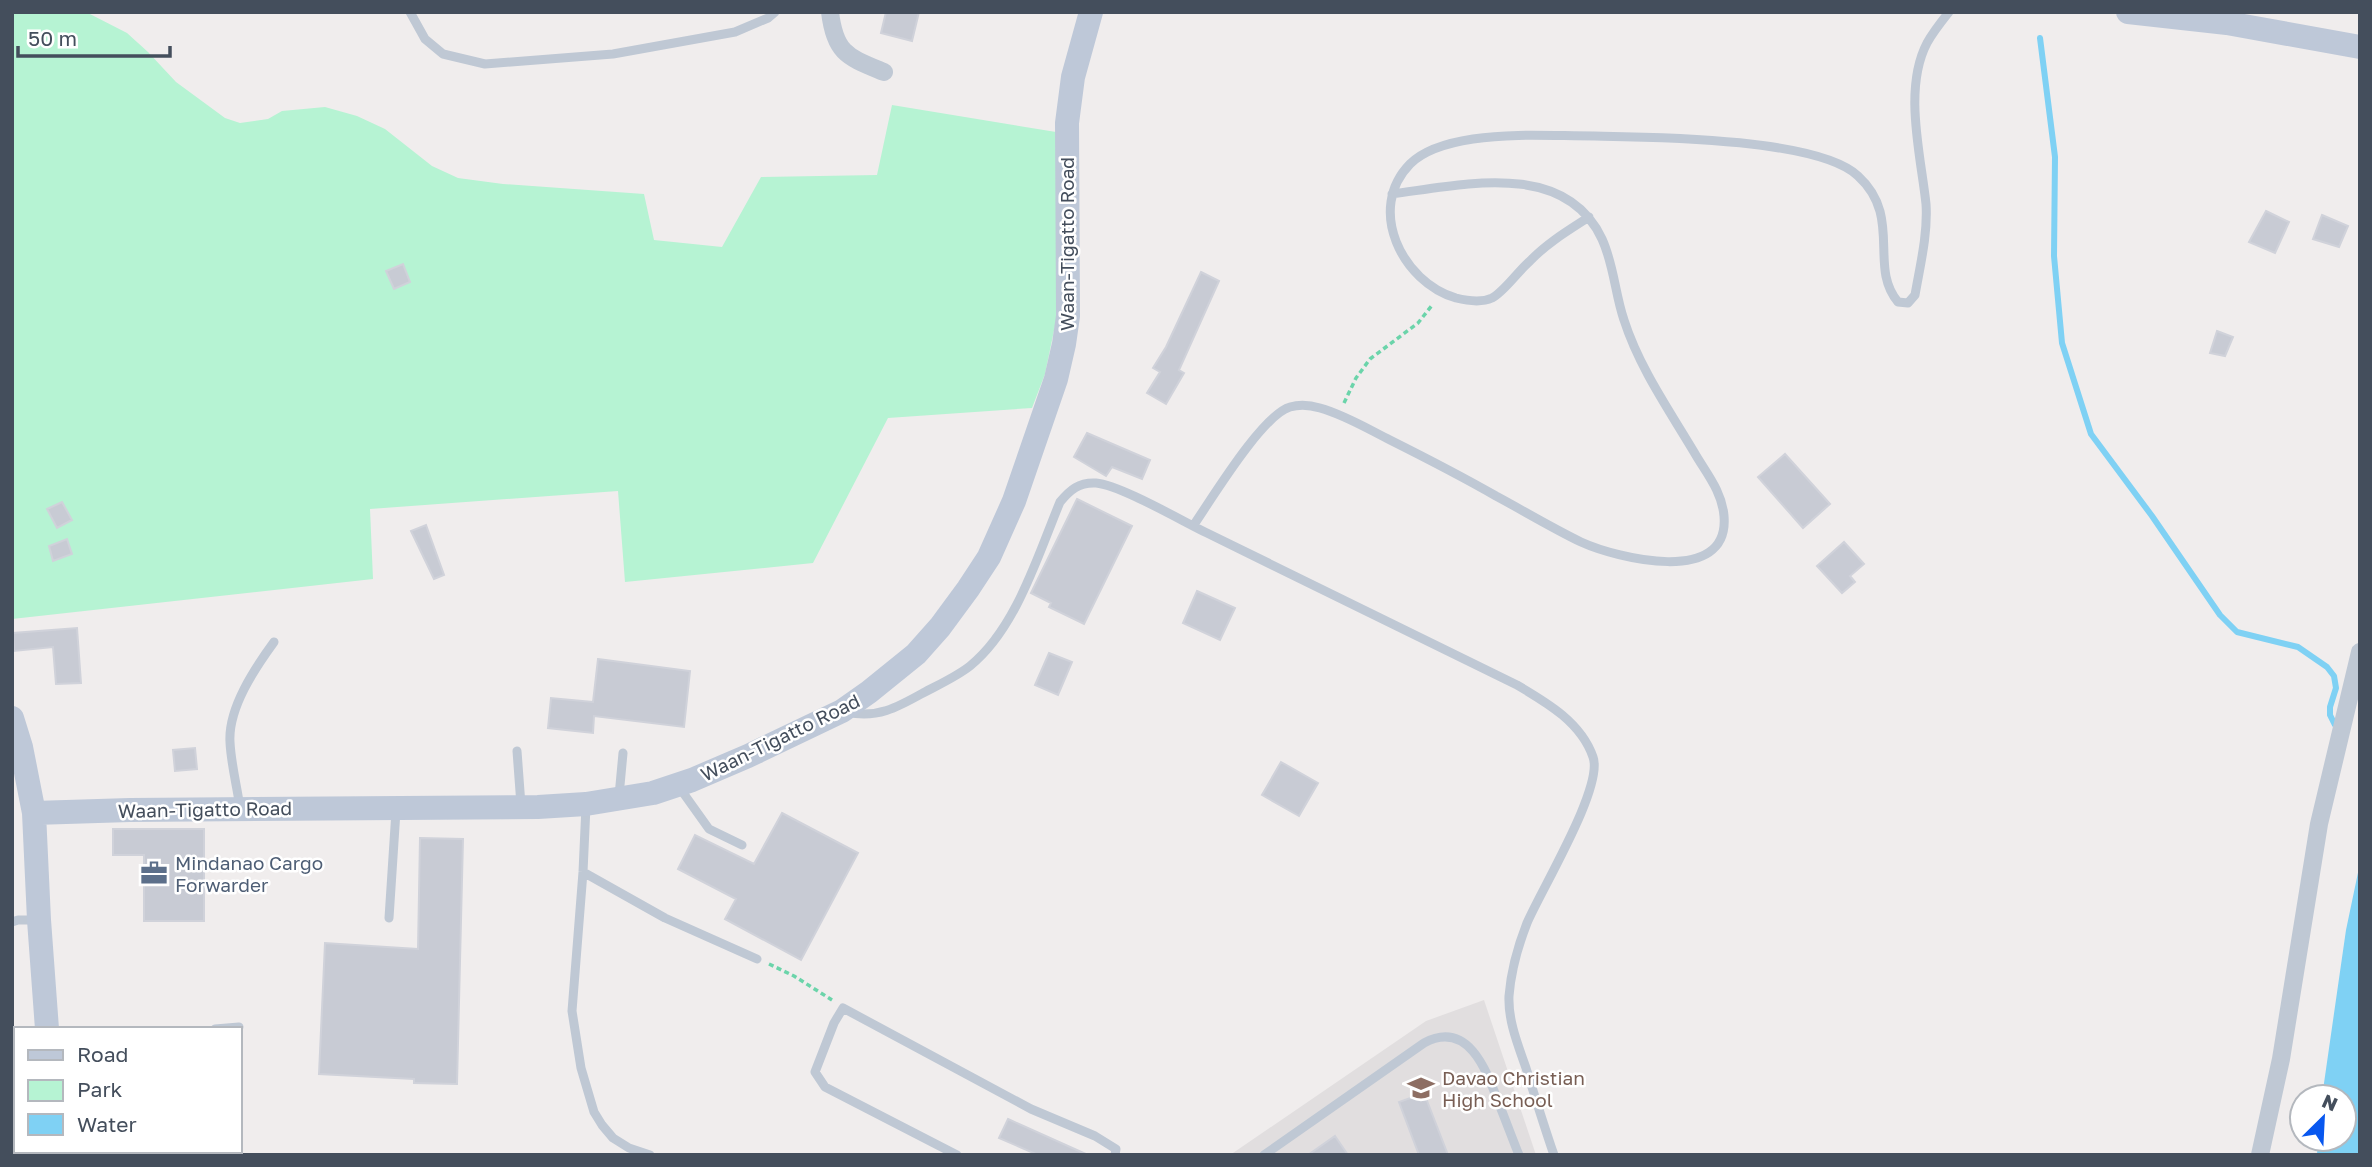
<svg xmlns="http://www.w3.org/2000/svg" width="2372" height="1167" viewBox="0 0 2372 1167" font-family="'Golos Text',sans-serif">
<rect width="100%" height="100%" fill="#f0eded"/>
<path fill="#e1dedf" d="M1484,1000L1536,1155H1230L1426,1021Z"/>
<path fill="#b6f3d3" d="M12,12H86L127,33L148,52L176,82L225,118L240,123L268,119L282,111L325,107L357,116L385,129L432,166L458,178L503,184L644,194L654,240L722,247L761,177L877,175L892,105L1056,132L1057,316L1045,374L1032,408L888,418L813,563L625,582L618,491L370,509L373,579L12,619Z"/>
<path fill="#7fd1f4" d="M2360,863V1155H2317L2318,1139H2344V1097H2322L2346,930Z"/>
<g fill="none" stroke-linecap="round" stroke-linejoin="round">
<path stroke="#7fd1f4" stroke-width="6" d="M2040,38L2055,157L2054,256L2062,343L2091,434L2152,516L2220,615L2237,632L2298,647L2327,667L2334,676L2336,688L2330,707V715L2335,725"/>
</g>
<path fill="#c8cbd4" stroke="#d0d2da" stroke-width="2" d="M886,12H919L912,41L881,33Z
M2266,211L2289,222L2275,253L2249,242Z
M2322,215L2348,226L2339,247L2313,239Z
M403,264L410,282L394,289L386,271Z
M1201,272L1219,281L1179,370L1184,373L1166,404L1147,393L1160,372L1153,368L1166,347Z
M2217,331L2233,337L2225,356L2210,353Z
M1087,433L1150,460L1142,479L1112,467L1106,476L1074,457Z
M1785,454L1830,504L1803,528L1758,477Z
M1077,499L1132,526L1084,624L1049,607L1051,603L1031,593Z
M62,502L72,520L57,528L47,509Z
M426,525L444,575L434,579L411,531Z
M67,539L72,554L53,561L49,546Z
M1844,542L1864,564L1850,576L1855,582L1842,593L1817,566Z
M1197,591L1235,608L1220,640L1183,623Z
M77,628L81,683L56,684L53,647L14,651L13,633Z
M1049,653L1072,662L1058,695L1035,685Z
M598,659L690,671L684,727L594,716L593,733L548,728L551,698L593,702Z
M195,748L197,769L175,771L173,750Z
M1281,762L1318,783L1299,816L1262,795Z
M782,813L858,853L801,960L725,919L736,899L678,869L695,835L754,864Z
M113,829H204V921H144V855H113Z
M420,838L463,839L457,1084L414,1083V1079L319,1074L325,943L418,949Z
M1424,1093L1448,1155H1419L1399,1102Z
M1008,1119L1088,1155H1038L999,1138Z
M1335,1136L1348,1155H1308Z"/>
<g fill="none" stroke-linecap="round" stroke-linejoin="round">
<path stroke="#6bd4aa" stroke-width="3.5" stroke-dasharray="5 3.5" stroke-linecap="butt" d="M1344,403L1356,378L1370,359L1418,323L1433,304
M769,964L794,976L832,1000"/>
<path stroke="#bfc8d4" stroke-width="9" d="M410,12L425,39L443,54L485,64L613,54L735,32L768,18L775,12
M1589,217C1569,230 1547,243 1530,261C1519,270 1504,292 1492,298C1481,303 1468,301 1456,298C1402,282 1366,209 1410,164C1425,149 1453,142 1473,139C1513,133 1554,136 1595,136C1652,137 1818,138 1858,176C1903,217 1868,267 1898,302L1908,303L1915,295C1920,266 1928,234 1926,204C1921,156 1903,89 1927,43C1933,32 1941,22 1949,12
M1193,526C1211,500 1262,415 1290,407C1300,404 1310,405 1320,408C1345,415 1368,429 1390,440C1426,458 1461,476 1496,496C1524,511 1552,528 1581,542C1616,558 1730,587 1724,516C1722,491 1706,473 1694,452C1669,410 1639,367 1624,320C1615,294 1614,265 1602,239C1565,159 1461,185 1392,194
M847,712C877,719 898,707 923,693C938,685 956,677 970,666C1016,629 1038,555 1060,502C1070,490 1079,482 1096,483C1120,485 1182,521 1207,533C1310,583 1413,634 1517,685C1546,702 1581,722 1593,757C1604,787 1541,890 1527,923C1518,946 1511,971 1509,996C1508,1021 1518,1045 1526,1068C1535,1097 1544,1126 1554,1155
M517,751L521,805
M679,787L709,829L742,845
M619,796L623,753
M586,806L583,872L572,1011L581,1068L594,1112L602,1125L613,1138L629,1148L650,1155
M240,808C237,786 231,764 230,742C228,708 255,668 274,642
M583,872L665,918L757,959
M389,918L396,811
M12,922L18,920H38
M215,1029L239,1027
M957,1155L825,1087L815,1072L834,1023L843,1008L1031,1109L1095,1136L1116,1149L1115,1155
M1264,1155L1424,1043C1469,1019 1487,1072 1499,1104C1506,1121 1512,1138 1519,1155"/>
<path stroke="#bfc8d4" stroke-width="18" d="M830,12C835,54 848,57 884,72
M2260,1155L2281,1059L2319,824L2360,652"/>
<path stroke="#bec8d8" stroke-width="24" d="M2128,12L2227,23L2360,47
M12,718L21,747L34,813L39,920L47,1029
M34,813L130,810L538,807L586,804L653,793L692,780L748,756L842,711L869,692L916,654L940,627L968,589L989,557L1014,501L1056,379L1064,344L1068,316L1067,123L1073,77L1091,12
M53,1151V1155"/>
</g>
<defs>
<symbol id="office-bare" viewBox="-9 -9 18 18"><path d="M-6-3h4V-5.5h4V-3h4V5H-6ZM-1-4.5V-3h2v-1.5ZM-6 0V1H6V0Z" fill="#5c6f8a" stroke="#fff" stroke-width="2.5" paint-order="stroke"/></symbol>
<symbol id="school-bare" viewBox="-9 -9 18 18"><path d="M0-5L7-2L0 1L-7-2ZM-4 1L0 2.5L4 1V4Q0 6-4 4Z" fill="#8d6e63" stroke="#fff" stroke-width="2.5" paint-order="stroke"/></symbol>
</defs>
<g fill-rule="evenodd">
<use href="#office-bare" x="135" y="854" width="38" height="38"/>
<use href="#school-bare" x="1402" y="1069" width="38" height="38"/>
</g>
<g text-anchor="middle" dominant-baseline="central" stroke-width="5" stroke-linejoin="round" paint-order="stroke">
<g font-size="19" fill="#444e5c" stroke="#fff">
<text transform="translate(1066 244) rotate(-90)">Waan-Tigatto Road</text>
<text transform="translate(780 737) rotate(-26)">Waan-Tigatto Road</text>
<text transform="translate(205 809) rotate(-1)">Waan-Tigatto Road</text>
</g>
<g font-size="19" fill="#4e5e75" stroke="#fff" text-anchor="start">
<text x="175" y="862">Mindanao Cargo<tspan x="175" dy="22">Forwarder</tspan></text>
</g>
<g font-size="19" fill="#785e54" stroke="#fff" text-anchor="start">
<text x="1442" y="1077">Davao Christian<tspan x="1442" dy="22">High School</tspan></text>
</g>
</g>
<rect width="2372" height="1167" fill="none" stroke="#444e5c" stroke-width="28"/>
<rect x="14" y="1027" width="228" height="126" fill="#ffffff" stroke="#b4b8be" stroke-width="2"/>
<rect x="28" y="1050" width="35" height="10" fill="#bec8d8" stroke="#b4b8be" stroke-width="2"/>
<text x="77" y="1062" font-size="21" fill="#444e5c">Road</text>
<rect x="28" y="1080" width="35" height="21" fill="#b6f3d3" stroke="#b4b8be" stroke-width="2"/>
<text x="77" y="1097" font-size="21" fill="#444e5c">Park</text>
<rect x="28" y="1114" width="35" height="21" fill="#7fd1f4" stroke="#b4b8be" stroke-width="2"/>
<text x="77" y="1132" font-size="21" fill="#444e5c">Water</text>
<g transform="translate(2323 1118) rotate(24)"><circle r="33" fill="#ffffff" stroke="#b4b8be" stroke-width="2"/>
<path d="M0-5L12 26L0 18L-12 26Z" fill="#0857ef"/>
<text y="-10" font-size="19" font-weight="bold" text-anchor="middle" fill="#444e5c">N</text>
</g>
<path d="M18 46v10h152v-10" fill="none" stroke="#444e5c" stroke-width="3.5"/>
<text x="28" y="46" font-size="21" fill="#444e5c" stroke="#ffffff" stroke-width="5" paint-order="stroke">50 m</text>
</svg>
